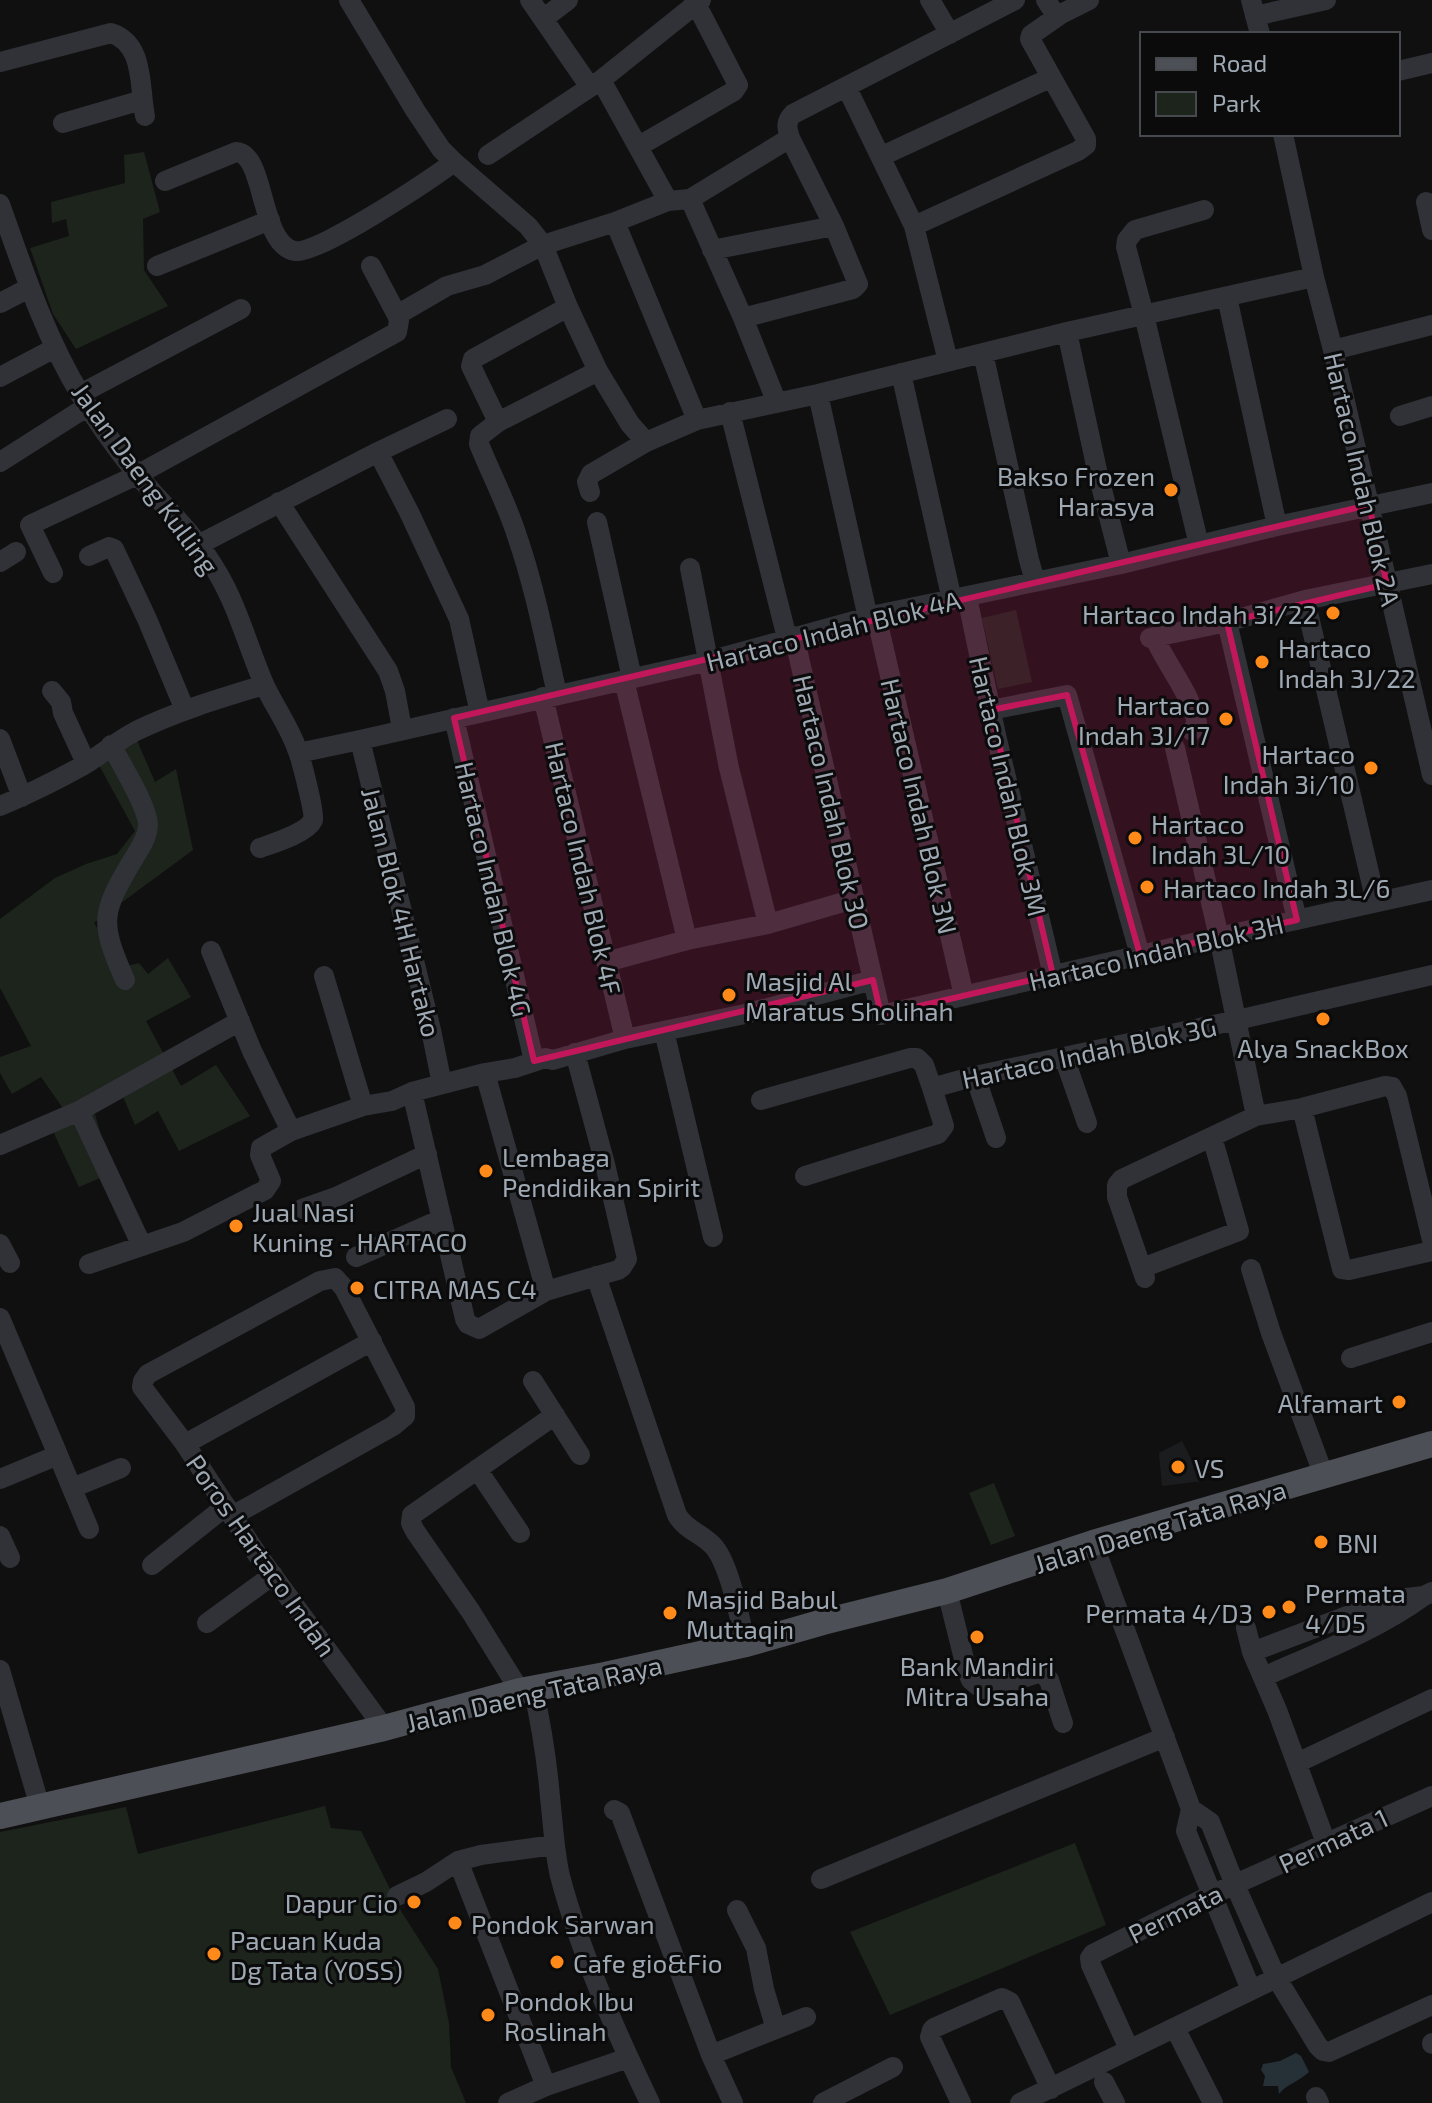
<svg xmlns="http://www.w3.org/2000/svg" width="1432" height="2103" viewBox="0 0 1432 2103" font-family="'Exo 2',sans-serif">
<rect width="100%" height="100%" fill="#101011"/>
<path fill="#1b1c1e" d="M1182,1441L1202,1481L1162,1486L1159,1453Z"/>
<path fill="#1c241c" d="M144,152L160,212L143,219L144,270L168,306L76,349L53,314L30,248L69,236L66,219L52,223L51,202L125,183L124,155Z
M1016,610L1032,682L998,689L982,618Z
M136,738L155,782L176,769L193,850L94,923L123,967L139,963L148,974L168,958L191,997L146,1021L181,1086L216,1065L250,1116L179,1151L158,1111L135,1125L119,1087L92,1104L112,1173L79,1187L50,1125L67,1114L41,1077L12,1094L0,1073V1057L31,1046L0,988V919L55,878L86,864L117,854L135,831L95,758Z
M994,1483L1015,1536L991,1545L969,1493Z
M325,1806L331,1828L361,1831L401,1911L438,1969L449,2023L451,2067L466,2103H0V1832L126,1807L138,1854Z
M1075,1843L1106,1925L890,2015L850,1932Z"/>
<path fill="#253136" d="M1296,2053L1301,2056L1309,2072C1300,2081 1287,2084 1279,2094L1278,2086H1263L1265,2076L1261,2070L1263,2064L1280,2061Z"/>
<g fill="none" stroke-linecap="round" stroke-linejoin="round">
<path stroke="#303237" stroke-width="20" d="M349,0L415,110L441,149L454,162L528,226L543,245L568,307L598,371L630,424L646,442
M530,0L590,87
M930,0L950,34
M1046,0L1053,11L1061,14
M1251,0L1260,34
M1255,16L1326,0
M543,19L568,0
M0,62L111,33C145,44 139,87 145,116
M1398,71L1432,63
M601,80L668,201
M847,88L914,226L948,361
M63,123L142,100
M1283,134L1314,277L1333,350L1432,775
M639,146L734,91L738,85L694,0
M488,155L601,80L701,0
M882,156L1050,78
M165,181L236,152C266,153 259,245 295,251C318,255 431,179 454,162
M690,199L743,318L777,403
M1426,202L1432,230
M0,204C23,269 44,334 80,394C97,422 116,448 136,473C163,506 196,535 217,572C238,607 248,647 264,684C274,706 289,726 297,749C301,758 315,813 313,820C307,833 274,843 260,848
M615,222L697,420
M914,226L1078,151L1086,145V139L1030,39L1031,35L1061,14L1089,0
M712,250L834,226
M157,266L270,220
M1227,297L1277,526
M0,303L29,288
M397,315L447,286L485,275L543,245L615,222L668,201L690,199L790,138
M743,318L853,289L858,284L834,226L790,138C787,128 785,122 793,114L1015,0
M1067,332L1097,470L1121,564
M1333,350L1432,325
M983,353L1029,560L1035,581
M901,373L952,600
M0,377L55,348
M80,394L241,309
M818,394L868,618
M730,412L787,638
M1400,416L1432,406
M498,422L471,366L473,359L568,307
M378,452L409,512L459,619L480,713
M0,462L88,406
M590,492L587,482L591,474L646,442L697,420L818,394L1067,332L1314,277
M279,502L388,671L395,691L402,729
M597,522L632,678
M198,545L378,452L447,419
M1199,545L1144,315L1126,247L1127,240L1135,230L1204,210
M89,556L109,547L114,549L147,619L185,710
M0,562L16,552
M690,568L729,768L768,924
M53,573L30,525L137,475L397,332L399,321L397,315L371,266
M967,597L996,735L1053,975
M1305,600L1376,902
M876,615L964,996
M1227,622L1297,920
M794,636L881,1015L1219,937L1432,890
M1154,637C1168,667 1189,691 1197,723L1192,731
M1150,638L1227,622L1305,600L1432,574
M624,680L687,940
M52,691L61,702L63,713L86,763
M557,694C545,641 535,588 517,536C507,504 491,474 479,444L480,436L498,422L598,371
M543,697L625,1039
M991,710L1067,695L1140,955
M454,718L534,1061
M0,739L22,797
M360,740L431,1030L442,1084
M111,745C121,764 147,805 148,824C148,837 140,848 134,858C101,913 99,921 125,980
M1175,748L1219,937L1256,1116
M298,750L303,752L360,740L709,661L876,615L1121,564L1277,526L1432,493
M0,806C29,794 57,780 84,765C102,754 117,741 136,731C177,711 221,698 264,685
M211,951L252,1051L291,1131
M606,962L687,940L768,924L854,899
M324,976L363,1106
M664,1031L713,1237
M1064,1057L1087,1123
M485,1073L546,1291
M975,1076L996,1138
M412,1092L465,1319L468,1324L479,1329L546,1291L618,1270L622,1267L627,1259L605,1164L575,1053
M761,1100L910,1058H917L924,1065L932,1088
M1302,1108L1342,1269L1349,1270L1432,1251
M79,1111L142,1246
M0,1145L79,1111L240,1021
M805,1176L938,1134L944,1126L932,1088L975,1076L1237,1020L1432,975
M302,1209L336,1197L427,1154
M0,1244L10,1263
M356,1257L442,1219
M89,1264L183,1232L265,1190L271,1181L260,1155L261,1148L291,1131L363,1106L392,1101L412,1092L485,1073L515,1068L545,1058L553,1060L625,1039L745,1014L873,980
M1142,1268L1239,1231L1212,1137
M1251,1269L1271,1333L1324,1476
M596,1276L677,1515C686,1531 704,1534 715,1548C731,1569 739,1618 746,1644
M1145,1278L1117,1197V1185L1122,1179L1256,1116L1302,1108L1385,1086L1392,1087L1397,1096L1432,1240
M0,1318L58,1455
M1351,1358L1432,1332
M533,1381L580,1455
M185,1444L372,1341
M477,1469L520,1533
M0,1479L58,1455L89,1529
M72,1488L121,1468
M232,1516L393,1426L405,1416V1407L344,1288L335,1278L320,1281L148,1374L143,1381L142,1387L185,1444L257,1554L384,1728
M0,1536L10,1558
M1093,1543L1191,1809L1186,1831L1251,1990
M152,1565L226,1506
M947,1591L967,1671L971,1680L982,1689L993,1688L1041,1672L1049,1680L1063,1723
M207,1623L273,1575
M1246,1628L1252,1652L1277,1710L1326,1843
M1252,1652L1368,1608L1397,1599L1424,1596L1432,1592
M0,1670L40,1807
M1263,1677C1317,1653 1376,1631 1424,1596
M533,1688C541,1724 547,1760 550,1797C553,1823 554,1850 560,1876C580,1952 616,2032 650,2103
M520,1691L471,1612L415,1531L411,1523L412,1515L555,1415
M1297,1763L1432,1699
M1191,1809L1210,1822L1235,1885L1276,1977L1318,2046L1323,2051L1329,2052L1432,2005
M614,1810L620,1813L711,2055L733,2103
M458,1861L481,1855L554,1845
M821,1879L1165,1737
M397,1896L426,1882L458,1861L546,2086
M737,1910L756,1948L764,1989L776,2029
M1175,2028L1213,2103
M1432,2043V2044
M1129,2049L1091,1965L1090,1958L1093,1954L1211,1895L1432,1796
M711,2055L806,2017
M1104,2082L1115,2103
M1316,2097L1319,2103
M508,2103L546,2086L628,2058
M823,2103L893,2067
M961,2103L930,2037L932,2030L934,2028L1002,1998L1010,2002L1051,2089
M1020,2103L1432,1902"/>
<path stroke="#4c5056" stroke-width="26" d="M0,1816L384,1728L520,1691L605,1675L746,1644L823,1622L947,1591L1093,1543L1432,1444"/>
</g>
<path fill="#c2185b" fill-opacity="0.2" stroke="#c2185b" stroke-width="6" stroke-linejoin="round" d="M1369,505L1387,584L1227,622L1297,920L1140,955L1067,695L991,710L1053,975L881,1015L873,980L534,1061L454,718Z"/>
<g fill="#ff8a1a" stroke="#0b0b0c" stroke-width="3">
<circle cx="1171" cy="490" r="8"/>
<circle cx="1333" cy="613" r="8"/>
<circle cx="1262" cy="662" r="8"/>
<circle cx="1226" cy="719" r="8"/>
<circle cx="1371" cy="768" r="8"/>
<circle cx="1135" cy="838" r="8"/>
<circle cx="1147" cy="887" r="8"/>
<circle cx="729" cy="995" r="8"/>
<circle cx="1323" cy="1019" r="8"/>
<circle cx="486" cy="1171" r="8"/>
<circle cx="236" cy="1226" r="8"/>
<circle cx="357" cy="1288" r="8"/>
<circle cx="1399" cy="1402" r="8"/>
<circle cx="1178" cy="1467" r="8"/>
<circle cx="1321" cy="1542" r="8"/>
<circle cx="1289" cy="1607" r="8"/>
<circle cx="1269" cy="1612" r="8"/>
<circle cx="670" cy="1613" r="8"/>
<circle cx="977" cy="1637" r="8"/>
<circle cx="414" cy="1902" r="8"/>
<circle cx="455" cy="1923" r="8"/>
<circle cx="214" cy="1954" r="8"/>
<circle cx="557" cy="1962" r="8"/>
<circle cx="488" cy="2015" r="8"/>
</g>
<g text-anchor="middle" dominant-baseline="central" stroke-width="6" stroke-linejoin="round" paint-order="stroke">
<g font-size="26" fill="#9fa9b4" stroke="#0b0b0c" text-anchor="start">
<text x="1155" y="475" text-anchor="end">Bakso Frozen<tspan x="1155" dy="30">Harasya</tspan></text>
<text x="1317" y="613" text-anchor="end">Hartaco Indah 3i/22</text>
<text x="1278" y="647">Hartaco<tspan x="1278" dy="30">Indah 3J/22</tspan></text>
<text x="1210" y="704" text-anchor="end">Hartaco<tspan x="1210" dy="30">Indah 3J/17</tspan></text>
<text x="1355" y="753" text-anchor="end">Hartaco<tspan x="1355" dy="30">Indah 3i/10</tspan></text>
<text x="1151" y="823">Hartaco<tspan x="1151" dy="30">Indah 3L/10</tspan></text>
<text x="1163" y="887">Hartaco Indah 3L/6</text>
<text x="745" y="980">Masjid Al<tspan x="745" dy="30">Maratus Sholihah</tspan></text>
<text x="1323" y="1047" text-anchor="middle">Alya SnackBox</text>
<text x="502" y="1156">Lembaga<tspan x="502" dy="30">Pendidikan Spirit</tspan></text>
<text x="252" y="1211">Jual Nasi<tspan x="252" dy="30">Kuning - HARTACO</tspan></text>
<text x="373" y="1288">CITRA MAS C4</text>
<text x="1383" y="1402" text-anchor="end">Alfamart</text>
<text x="1194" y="1467">VS</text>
<text x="1337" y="1542">BNI</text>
<text x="1305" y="1592">Permata<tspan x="1305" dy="30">4/D5</tspan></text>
<text x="686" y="1598">Masjid Babul<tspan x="686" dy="30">Muttaqin</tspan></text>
<text x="1253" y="1612" text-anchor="end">Permata 4/D3</text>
<text x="977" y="1665" text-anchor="middle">Bank Mandiri<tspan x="977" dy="30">Mitra Usaha</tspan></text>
<text x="398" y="1902" text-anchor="end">Dapur Cio</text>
<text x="471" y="1923">Pondok Sarwan</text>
<text x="230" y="1939">Pacuan Kuda<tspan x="230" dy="30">Dg Tata (YOSS)</tspan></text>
<text x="573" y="1962">Cafe gio&amp;Fio</text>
<text x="504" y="2000">Pondok Ibu<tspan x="504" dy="30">Roslinah</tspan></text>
</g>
<g font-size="26" fill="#9fa9b4" stroke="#0b0b0c">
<text transform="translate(146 478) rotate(54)">Jalan Daeng Kulling</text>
<text transform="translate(1363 479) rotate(77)">Hartaco Indah Blok 2A</text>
<text transform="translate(833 630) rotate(-14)">Hartaco Indah Blok 4A</text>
<text transform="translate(1009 786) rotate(77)">Hartaco Indah Blok 3M</text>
<text transform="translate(832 802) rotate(77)">Hartaco Indah Blok 3O</text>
<text transform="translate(920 806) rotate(77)">Hartaco Indah Blok 3N</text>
<text transform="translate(584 868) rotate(77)">Hartaco Indah Blok 4F</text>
<text transform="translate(494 889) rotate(77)">Hartaco Indah Blok 4G</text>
<text transform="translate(402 912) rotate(76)">Jalan Blok 4H Hartako</text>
<text transform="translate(1156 952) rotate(-13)">Hartaco Indah Blok 3H</text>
<text transform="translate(1089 1052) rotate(-12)">Hartaco Indah Blok 3G</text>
<text transform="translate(1160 1526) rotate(-17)">Jalan Daeng Tata Raya</text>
<text transform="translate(262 1555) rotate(55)">Poros Hartaco Indah</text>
<text transform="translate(534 1693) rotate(-13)">Jalan Daeng Tata Raya</text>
<text transform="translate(1333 1840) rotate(-25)">Permata 1</text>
<text transform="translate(1175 1913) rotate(-26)">Permata</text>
</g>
</g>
<rect x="1140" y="32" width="260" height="104" fill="#0b0b0c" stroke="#464a4f" stroke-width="2"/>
<rect x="1156" y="58" width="40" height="12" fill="#4c5056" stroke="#464a4f" stroke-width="2"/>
<text x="1212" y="72" font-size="24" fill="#9fa9b4">Road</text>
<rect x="1156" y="92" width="40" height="24" fill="#1c241c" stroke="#464a4f" stroke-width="2"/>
<text x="1212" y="112" font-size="24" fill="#9fa9b4">Park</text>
</svg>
